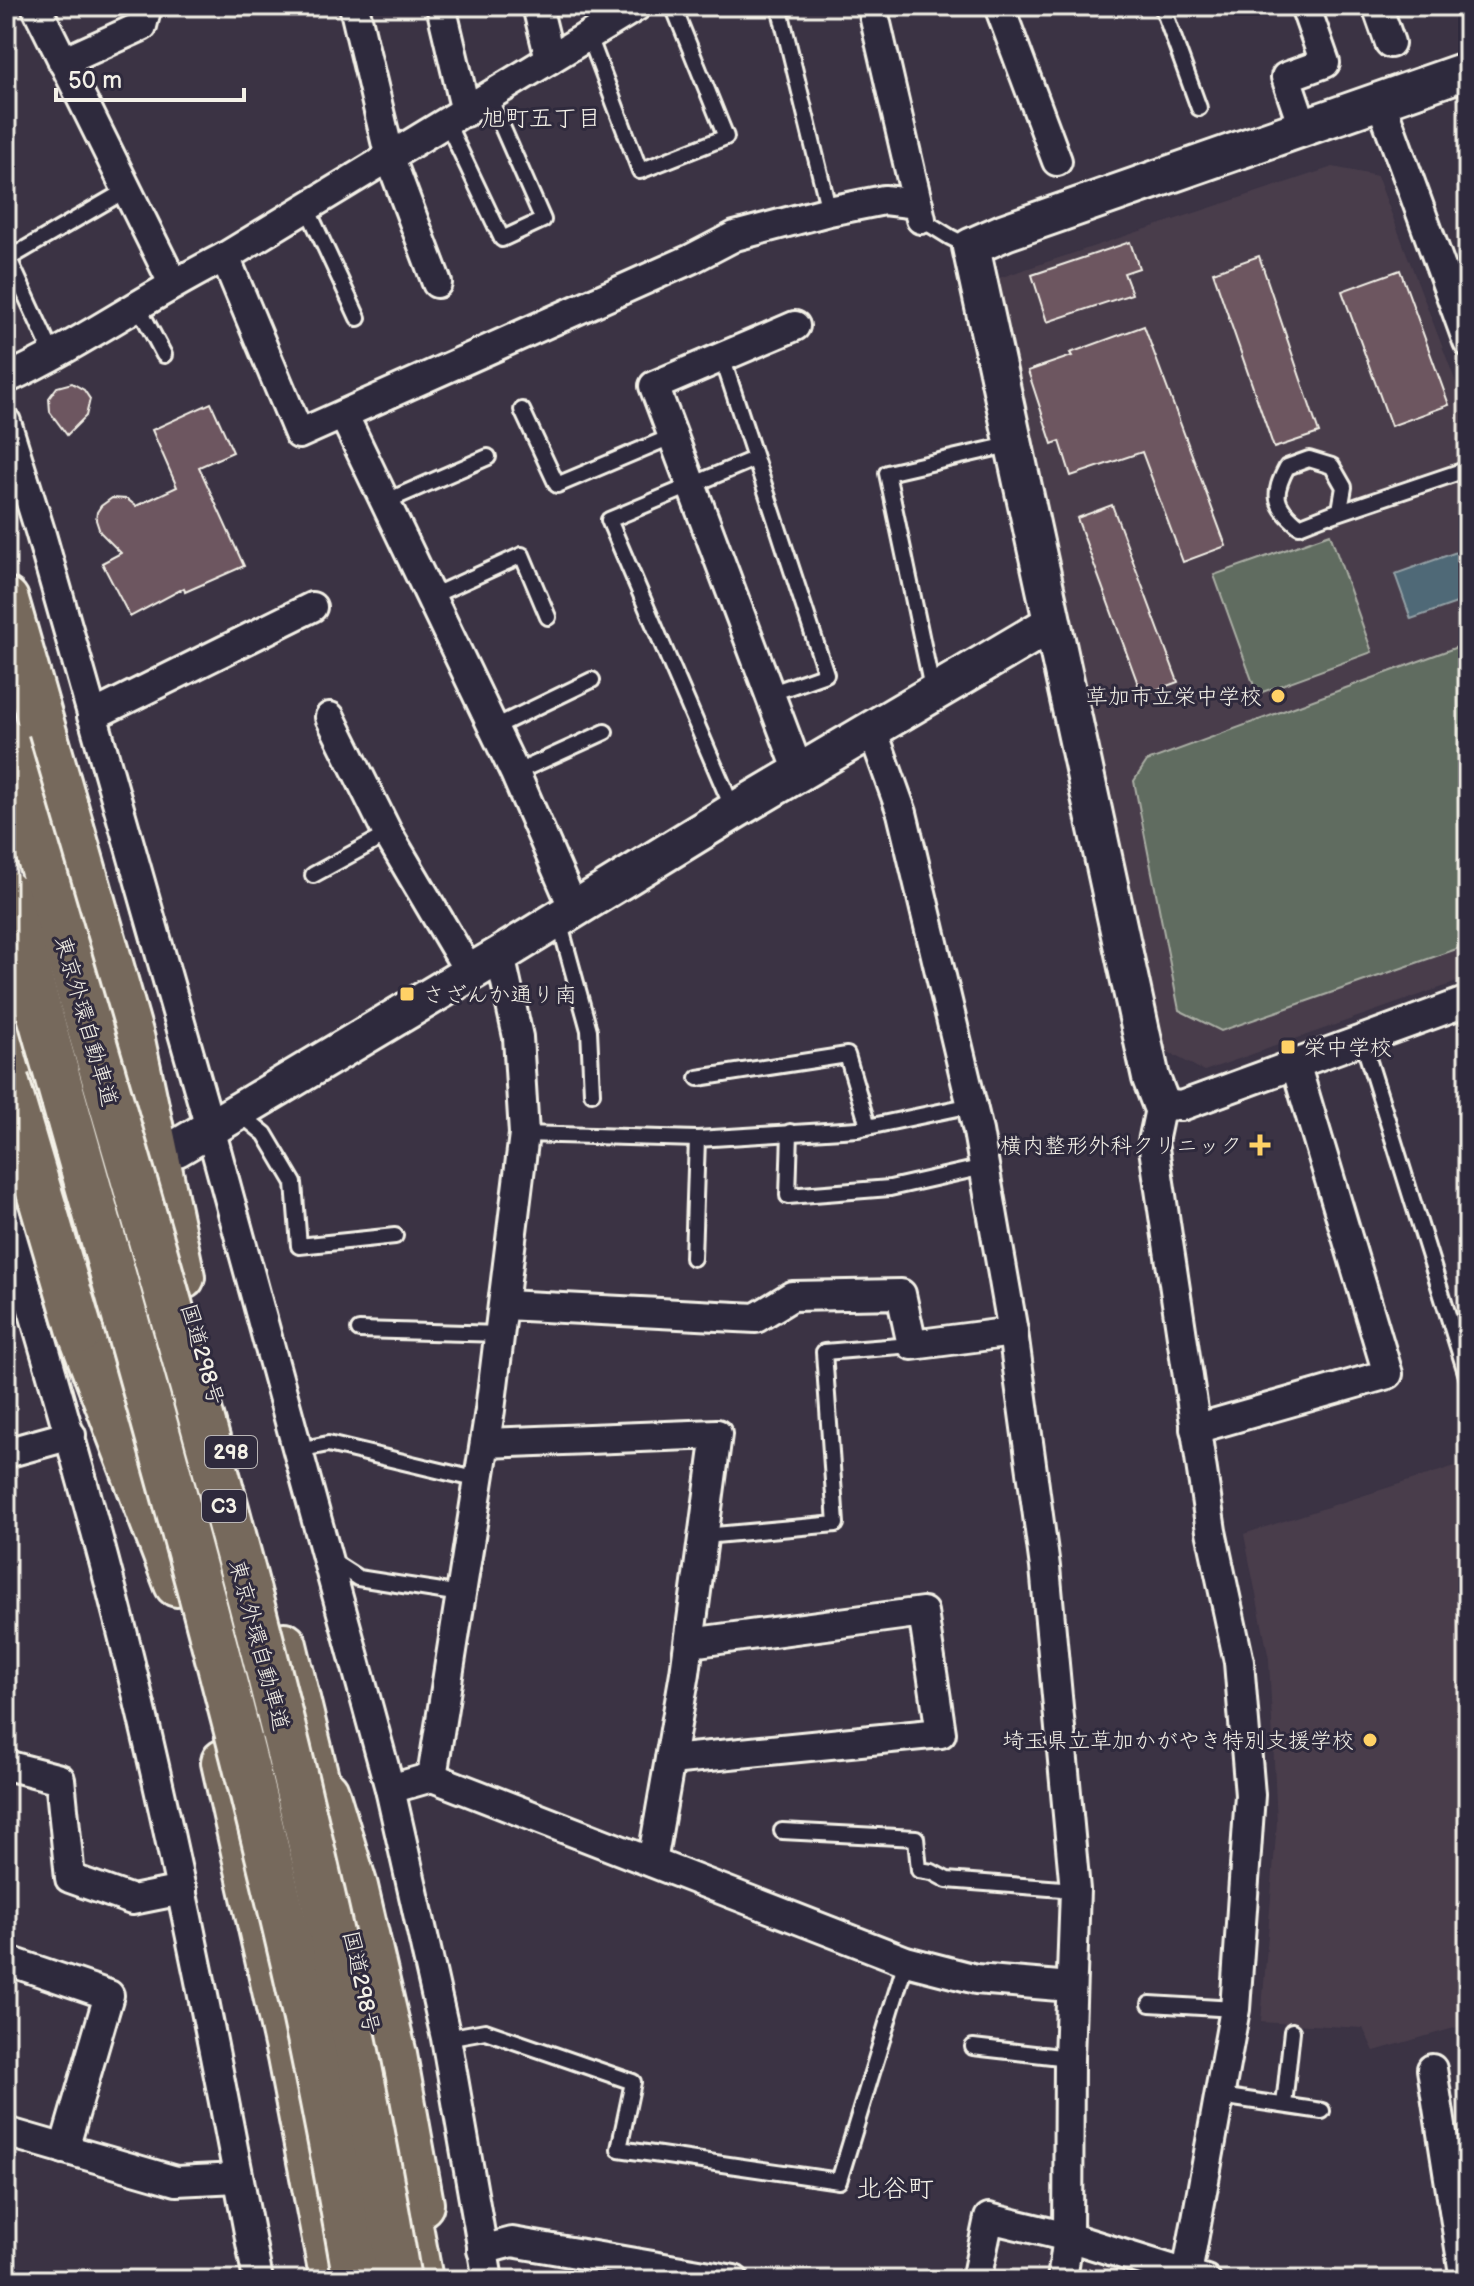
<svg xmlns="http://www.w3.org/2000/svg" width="1474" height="2286" viewBox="0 0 1474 2286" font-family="'Balsamiq Sans','Klee One',sans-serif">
<rect width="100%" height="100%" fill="#3b3344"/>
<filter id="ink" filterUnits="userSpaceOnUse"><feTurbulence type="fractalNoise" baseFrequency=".0125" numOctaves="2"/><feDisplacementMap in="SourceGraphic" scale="16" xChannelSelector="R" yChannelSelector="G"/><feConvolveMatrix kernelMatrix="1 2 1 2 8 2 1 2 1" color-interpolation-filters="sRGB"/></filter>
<g filter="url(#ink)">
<!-- built -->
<g fill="#4a3e4c">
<path d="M1333 167 1377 176 1468 414V978L1204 1071 1166 1051 996 279Z"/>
<path d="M1468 1462V2024L1374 2051 1363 2028 1261 2022 1277 1822 1269 1659 1244 1534Z"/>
</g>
<!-- green -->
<g fill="#606c61" stroke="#aaaea4" stroke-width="2">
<path d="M1330 534 1372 652 1257 694 1214 575Z"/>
<path d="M1468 643V945L1221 1031 1179 1010 1134 781 1147 761Z"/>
</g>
<!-- water -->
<path fill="#506977" stroke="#929fa4" stroke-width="2" d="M1468 548V599L1411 619 1395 574Z"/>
<!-- building -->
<g fill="#6d5660" stroke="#f4f1e8" stroke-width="2">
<path d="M1130 242 1139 268 1124 273 1132 294 1047 322 1032 275Z"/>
<path d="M1259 256 1319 433 1274 448 1213 272Z"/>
<path d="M1400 270 1449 405 1391 426 1342 291Z"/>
<path d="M1144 326 1226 546 1183 562 1142 452 1071 476 1060 441 1052 444 1028 371 1072 356 1070 353Z"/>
<path d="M72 383 84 390 90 399 86 416 67 435 50 412 49 398 57 387Z"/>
<path d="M211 403 233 452 199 467 244 566 185 592 184 588 130 617 102 563 121 553 100 532 96 520 97 512 101 506 112 498 127 499 136 506 177 487 152 430Z"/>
<path d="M1112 505 1178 682 1142 695 1077 518Z"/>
</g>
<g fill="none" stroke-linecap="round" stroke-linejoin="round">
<!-- service casing -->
<g stroke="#f4f1e8" stroke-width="20">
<g id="service">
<path d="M779 6 829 211"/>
<path d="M1162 6 1199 108"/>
<path d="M589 36 640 171 726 137 673 6"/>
<path d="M447 123 502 239 543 220 489 97"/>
<path d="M307 208 358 318"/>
<path d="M921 219 950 237 970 247"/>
<path d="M9 259 53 355"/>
<path d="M6 260 128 189"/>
<path d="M138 306 164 355"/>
<path d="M722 357 826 674 769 694"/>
<path d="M522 410 557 485 673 436"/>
<path d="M1309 459 1332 466 1344 487 1340 510 1299 526C1274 505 1272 495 1287 467Z"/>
<path d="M387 501 488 457"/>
<path d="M1332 515 1468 469"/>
<path d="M432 596 522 555 548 617"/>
<path d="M933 693 887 473 1013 444"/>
<path d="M493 728 592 680"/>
<path d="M515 773 605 732"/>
<path d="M733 809 609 520 754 459"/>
<path d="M313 875 388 834"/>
<path d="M559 921 589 1030 592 1093"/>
<path d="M1362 1039 1468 1379"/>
<path d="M698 1078 847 1055 868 1126"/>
<path d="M238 1112 265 1134 294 1183 299 1246 395 1236"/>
<path d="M790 1132 788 1196 890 1188 984 1167"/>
<path d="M524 1134 697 1139 858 1129 972 1105"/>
<path d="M693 1258 697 1139"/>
<path d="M359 1330 501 1334"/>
<path d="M298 1450 328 1444 479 1480"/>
<path d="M704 1536 836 1524 824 1352 912 1345"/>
<path d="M330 1560 358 1578 461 1594"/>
<path d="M782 1831 916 1838 919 1870 932 1872 947 1880 1075 1890"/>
<path d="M1150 2004 1235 2009"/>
<path d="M446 2038 485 2031 633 2082 619 2149 839 2181 906 1961"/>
<path d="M973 2047 1069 2058"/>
<path d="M1220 2096 1322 2111"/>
<path d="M1284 2105 1292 2031"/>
</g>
</g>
<!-- minor casing -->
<g stroke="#f4f1e8" stroke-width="34">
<g id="minor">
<path d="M36 6 173 283"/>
<path d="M354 6 390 158 437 283"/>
<path d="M441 6 466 112"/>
<path d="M537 6 550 59"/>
<path d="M872 6 921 219"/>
<path d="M999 6 1057 161"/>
<path d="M1377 6 1390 43"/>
<path d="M63 62 142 26 147 6"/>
<path d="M1380 100 1468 342"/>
<path d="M1303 127 1286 77 1325 63 1305 6"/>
<path d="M225 257 299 434 691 259 735 236 829 211 884 200 918 204"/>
<path d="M795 326 654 386 799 772"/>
<path d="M6 379C82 344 150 294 225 257L637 6"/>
<path d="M344 416 515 773 574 909"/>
<path d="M6 422 40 531 210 1128 390 1789 446 2038 488 2280"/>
<path d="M92 716 312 607"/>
<path d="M330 717 388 834 470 973"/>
<path d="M872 729 902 813 978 1131 1013 1332 1045 1567 1075 1890 1069 2058 1068 2237 1062 2280"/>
<path d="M6 1216C50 1369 96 1521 133 1676 181 1876 220 2078 258 2280"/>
<path d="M505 1305 756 1318 792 1296 901 1294 912 1345 1013 1332"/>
<path d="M1195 1429 1388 1374 1295 1063"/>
<path d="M485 1443 717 1434 685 1673 652 1862"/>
<path d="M6 1453 71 1435"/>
<path d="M670 1760 941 1733 923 1612 690 1643"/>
<path d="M6 1765 60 1779 70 1878 132 1900 182 1890"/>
<path d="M432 1777 906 1961 976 1979 1071 1987"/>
<path d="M390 1789 432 1777 490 1410 524 1134 518 1037 500 955"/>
<path d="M6 1960 109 1995 64 2149"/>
<path d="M1432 2069 1465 2280"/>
<path d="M6 2132 176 2181 238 2178"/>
<path d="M482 2250 512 2242 734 2280"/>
<path d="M976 2280 989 2218 1068 2237 1187 2274"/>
<path d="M1206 2280 1187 2274 1235 2009 1250 1795 1239 1662 1211 1531 1153 1142 1161 1104 1181 1106 1468 1001"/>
</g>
</g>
<!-- tertiary casing -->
<g stroke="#f4f1e8" stroke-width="42">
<g id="tertiary">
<path d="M1161 1104 1151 1078 971 247 1005 232 1468 70"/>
<path d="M177 1148 500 955 734 811 1052 623"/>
<path d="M6 1253 36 1235"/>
</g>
</g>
<!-- trunk casing -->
<g stroke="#f4f1e8" stroke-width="50">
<g id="trunk">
<path d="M6 977 128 1410"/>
<path d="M284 1645 327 1823"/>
<path d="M224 1762 290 2057 333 2280"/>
<path d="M326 1792 355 1887 394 2055 421 2204"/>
<path d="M400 2172 420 2280"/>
</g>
</g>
<!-- motorway casing -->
<g stroke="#f4f1e8" stroke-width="50">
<g id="motorway">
<path d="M6 600 132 1040 182 1277"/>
<path d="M80 1331 177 1584"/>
</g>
</g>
<!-- service -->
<use href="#service" stroke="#2f2a3d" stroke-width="14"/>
<!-- minor -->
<use href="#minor" stroke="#2f2a3d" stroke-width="28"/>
<!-- tertiary -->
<use href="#tertiary" stroke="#2f2a3d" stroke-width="36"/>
<!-- trunk -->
<use href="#trunk" stroke="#76695c" stroke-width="44"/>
<!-- motorway -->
<use href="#motorway" stroke="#76695c" stroke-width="44"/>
<!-- motorway-bridge casing -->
<g stroke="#f4f1e8" stroke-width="50" stroke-linecap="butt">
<g id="motorway-bridge">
<path d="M6 742C153 1250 313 1758 398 2280"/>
<path d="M6 893C104 1247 209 1598 292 1956 317 2063 337 2171 356 2280"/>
<path d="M6 1080 80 1331"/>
</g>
</g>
<!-- motorway-bridge -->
<use href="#motorway-bridge" stroke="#76695c" stroke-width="44"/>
</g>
</g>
<!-- markers -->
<g fill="#ffd166" stroke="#2f2a3d" stroke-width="3">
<circle cx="1278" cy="696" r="8"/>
<rect x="399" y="986" width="16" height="16" rx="4"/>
<rect x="1280" y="1039" width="16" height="16" rx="4"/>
<path d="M1256 1133h8v8h8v8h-8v8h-8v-8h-8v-8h8z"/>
<circle cx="1370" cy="1740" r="8"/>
</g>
<g text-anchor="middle" stroke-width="6" stroke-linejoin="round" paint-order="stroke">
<!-- shield labels -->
<g fill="#2f2a3d" stroke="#b9b5b5" stroke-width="2">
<rect x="205" y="1436" width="52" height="32" rx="6"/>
<rect x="202" y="1490" width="44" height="32" rx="6"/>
</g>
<g font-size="20" font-weight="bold" fill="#f4f1e8">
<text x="231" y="1459">298</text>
<text x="224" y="1513">C3</text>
</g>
<!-- poi labels -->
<g font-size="22" fill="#f4f1e8" stroke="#2f2a3d" text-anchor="end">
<text x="1262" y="704">草加市立栄中学校</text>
<text x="423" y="1002" text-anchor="start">さざんか通り南</text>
<text x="1304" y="1055" text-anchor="start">栄中学校</text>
<text x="1242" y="1153">横内整形外科クリニック</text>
<text x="1354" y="1748">埼玉県立草加かがやき特別支援学校</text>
</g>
<!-- street labels -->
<g font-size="22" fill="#f4f1e8" stroke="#2f2a3d">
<text transform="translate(87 1021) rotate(74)" y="8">東京外環自動車道</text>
<text transform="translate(203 1354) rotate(74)" y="8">国道298号</text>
<text transform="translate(260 1645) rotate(75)" y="8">東京外環自動車道</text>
<text transform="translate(362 1982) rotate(78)" y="8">国道298号</text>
</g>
<!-- neighbourhood labels -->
<g font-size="24" fill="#f4f1e8" stroke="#2f2a3d">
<text x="541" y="126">旭町五丁目</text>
</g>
<!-- quarter labels -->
<g font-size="26" fill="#f4f1e8" stroke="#2f2a3d">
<text x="895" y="2197">北谷町</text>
</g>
</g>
<!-- margin -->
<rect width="1474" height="2286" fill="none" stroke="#2f2a3d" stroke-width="32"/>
<rect x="16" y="16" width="1442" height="2254" fill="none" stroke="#f4f1e8" stroke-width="3" filter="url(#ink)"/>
<!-- scale -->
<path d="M56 88v12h188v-12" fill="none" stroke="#f4f1e8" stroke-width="4"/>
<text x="68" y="88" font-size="24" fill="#f4f1e8" stroke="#2f2a3d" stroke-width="6" paint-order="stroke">50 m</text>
</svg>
